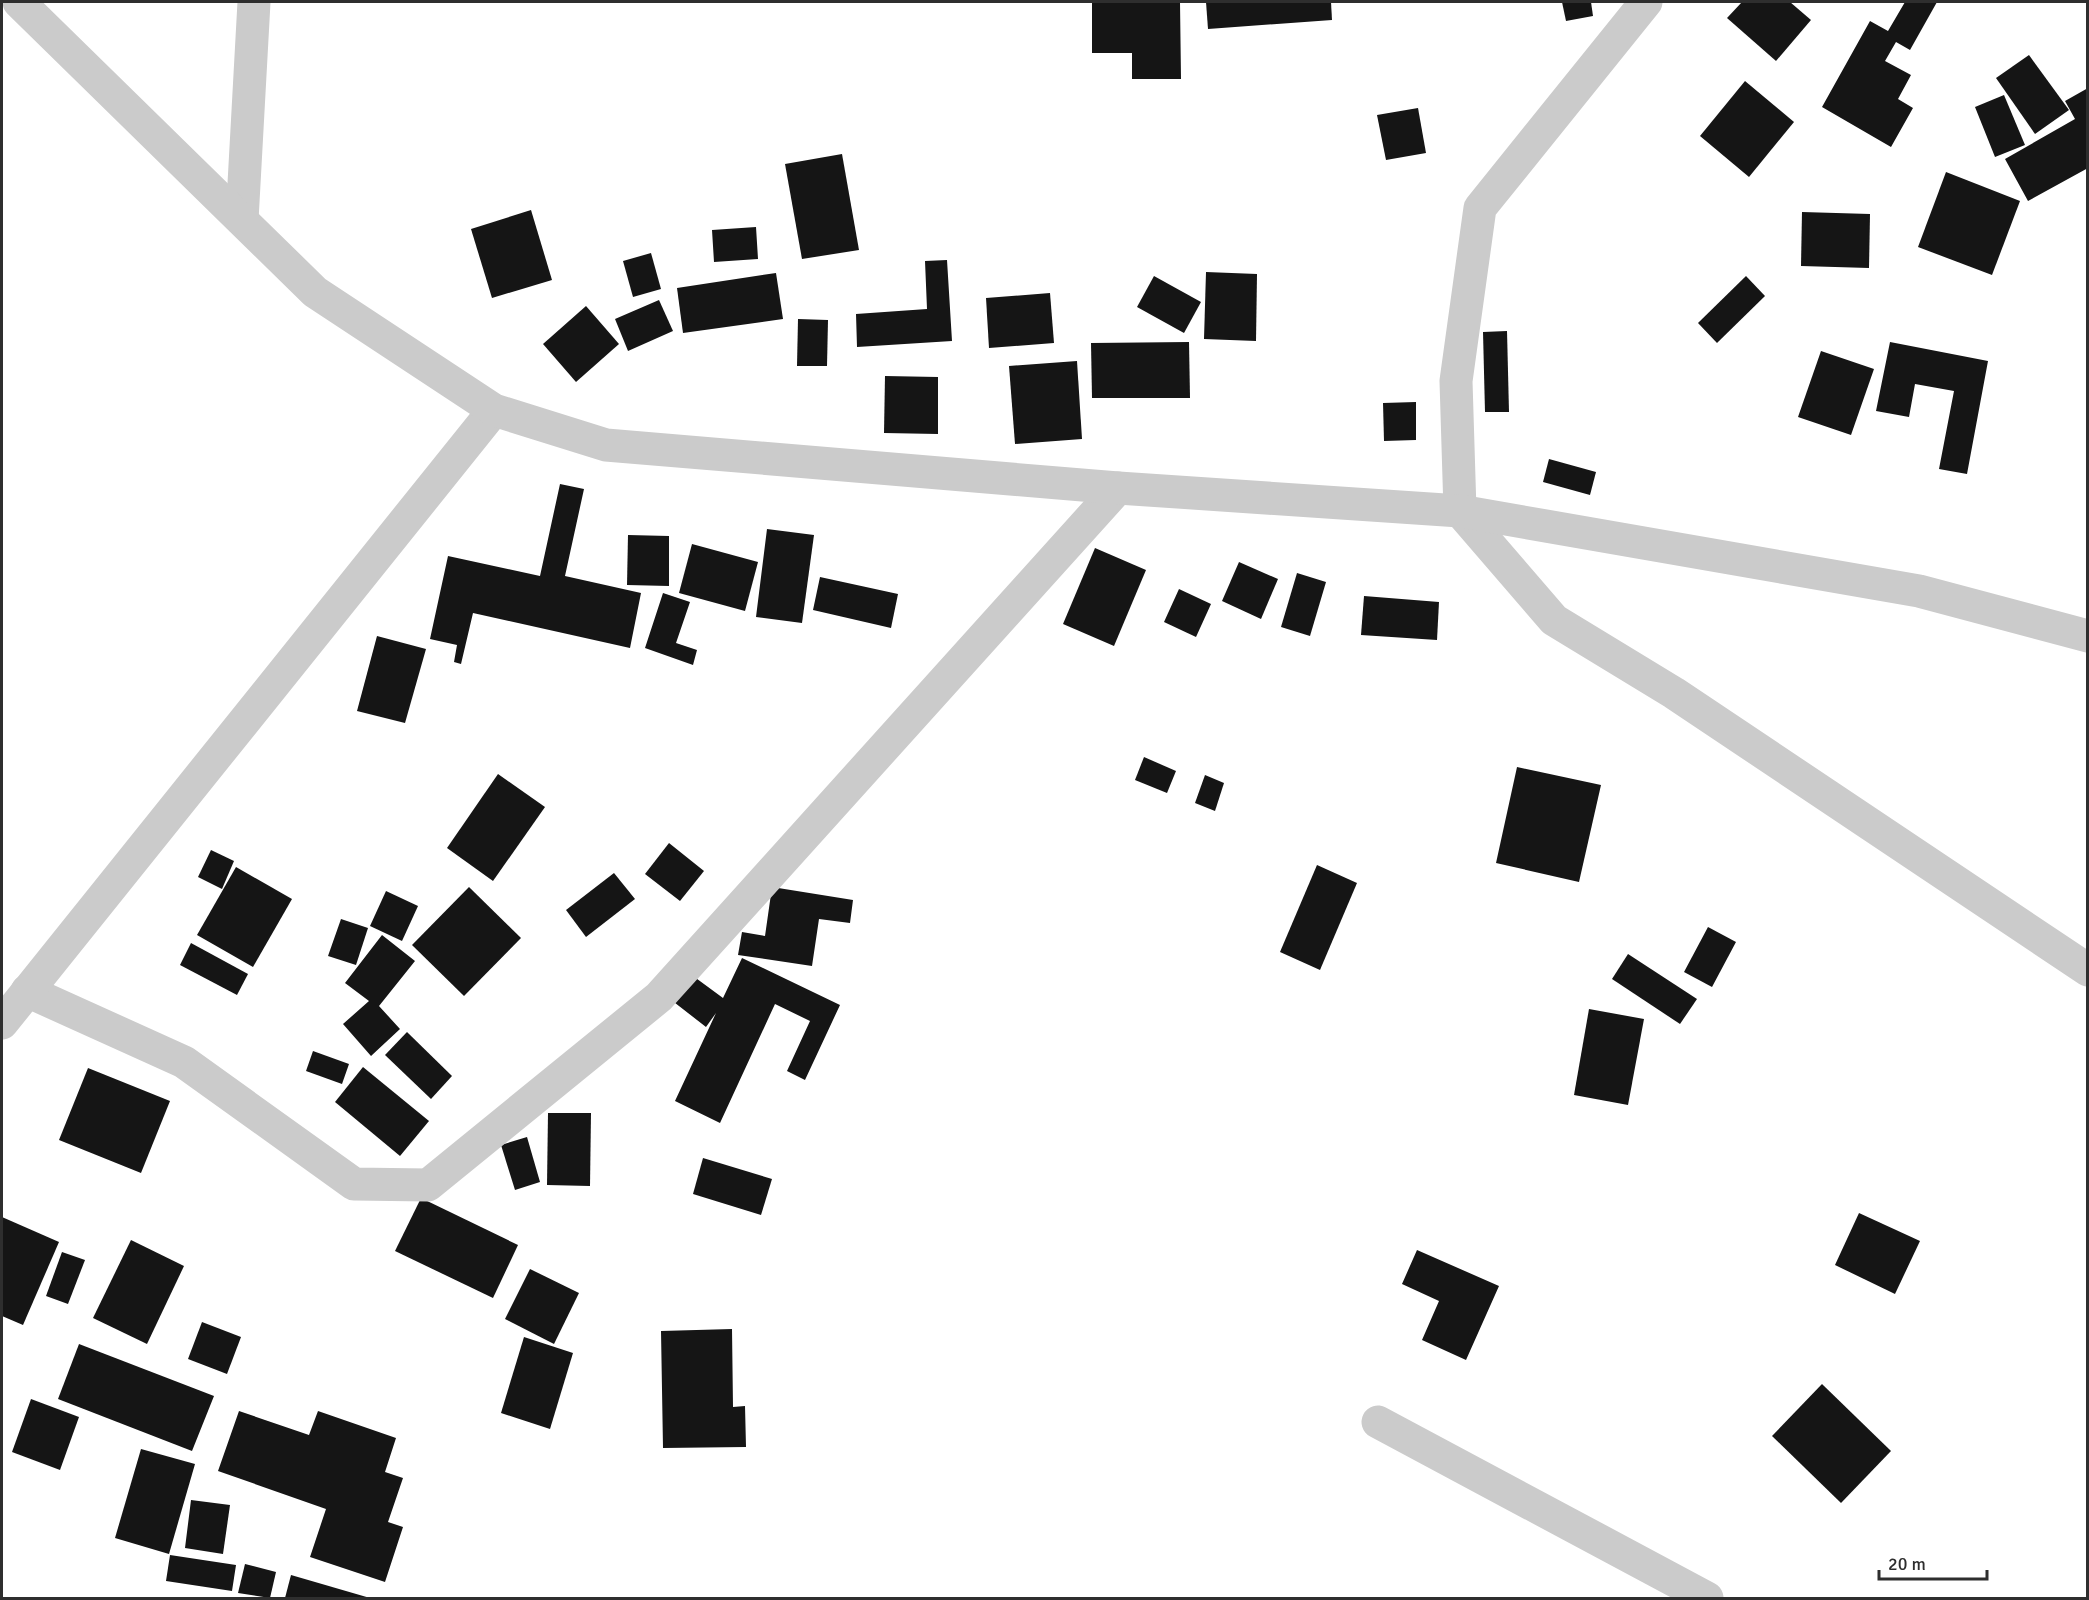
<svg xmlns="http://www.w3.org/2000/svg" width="2089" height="1600" viewBox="0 0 2089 1600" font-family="Signika,sans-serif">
<rect width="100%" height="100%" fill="#fff"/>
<!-- building -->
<g fill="#151515">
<path d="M1092 2H1180L1181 79H1132V53H1092Z"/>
<path d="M1206 2H1331L1332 20 1208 29Z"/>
<path d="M1562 2H1591L1593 16 1566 21Z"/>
<path d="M1742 2H1790L1811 20 1776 61 1727 18Z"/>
<path d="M1905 2H1937L1910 50 1896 42 1885 61 1911 75 1898 99 1913 108 1891 147 1822 107 1870 21 1888 31Z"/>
<path d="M2029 55 2069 110 2035 134 1996 78Z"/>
<path d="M1745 81 1794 122 1749 177 1700 136Z"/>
<path d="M2088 88V168L2028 201 2005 159 2075 119 2065 101Z"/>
<path d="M2004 95 2025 145 1995 157 1975 107Z"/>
<path d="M1418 108 1426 153 1386 160 1377 115Z"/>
<path d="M842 154 859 250 802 259 785 164Z"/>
<path d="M1946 172 2020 201 1992 275 1918 247Z"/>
<path d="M531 210 552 280 492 298 471 229Z"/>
<path d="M1802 212 1870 214 1869 268 1801 266Z"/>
<path d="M756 227 758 259 714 262 712 230Z"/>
<path d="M651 253 661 289 633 297 623 261Z"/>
<path d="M947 260 952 341 857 347 856 314 927 309 925 261Z"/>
<path d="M1206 272 1257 274 1256 341 1204 339Z"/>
<path d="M776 273 783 319 683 333 677 288Z"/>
<path d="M1154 276 1201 302 1184 333 1137 307Z"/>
<path d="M1746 276 1765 296 1717 343 1698 323Z"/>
<path d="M1050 293 1054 343 989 348 986 298Z"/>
<path d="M659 300 673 331 628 351 615 319Z"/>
<path d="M586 306 619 344 576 382 543 344Z"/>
<path d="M798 319 828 320 827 366H797Z"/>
<path d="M1507 331 1509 412H1485L1483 332Z"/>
<path d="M1189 342 1190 398H1092L1091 343Z"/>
<path d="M1890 342 1988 361 1967 474 1939 469 1954 391 1915 384 1909 417 1876 411Z"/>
<path d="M1821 351 1874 369 1851 435 1798 417Z"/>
<path d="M1077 361 1082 439 1015 444 1009 366Z"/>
<path d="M885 376 938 377V434L884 433Z"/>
<path d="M1416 402V440L1384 441 1383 403Z"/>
<path d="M1549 459 1596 472 1590 495 1543 482Z"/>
<path d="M560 484 584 489 565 576 641 593 630 648 473 613 461 664 454 662 457 645 430 639 448 556 540 576Z"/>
<path d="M767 529 814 535 802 623 756 617Z"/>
<path d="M628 535 669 536V586L627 585Z"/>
<path d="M692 544 758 562 745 611 679 593Z"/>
<path d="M1095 548 1146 570 1114 646 1063 624Z"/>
<path d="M1239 562 1278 579 1261 619 1222 601Z"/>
<path d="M1297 573 1326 582 1310 636 1281 627Z"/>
<path d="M820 577 898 594 891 628 813 610Z"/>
<path d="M1179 589 1211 604 1196 637 1164 622Z"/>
<path d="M663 593 690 602 676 643 697 650 693 665 645 648Z"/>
<path d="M1364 596 1439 602 1437 640 1361 635Z"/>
<path d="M377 636 426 649 405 723 357 711Z"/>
<path d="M1144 757 1176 771 1167 793 1135 780Z"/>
<path d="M1517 767 1601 785 1579 882 1496 863Z"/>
<path d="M498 774 545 807 493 881 447 848Z"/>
<path d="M1205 775 1224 783 1215 811 1195 803Z"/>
<path d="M669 843 704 871 680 901 645 874Z"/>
<path d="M211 850 234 861 222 889 198 877Z"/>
<path d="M1317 865 1357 883 1320 970 1280 952Z"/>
<path d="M236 867 292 899 253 967 197 935Z"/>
<path d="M614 873 635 899 586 937 566 910Z"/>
<path d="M469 887 521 938 464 996 412 945Z"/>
<path d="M772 887 853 900 850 923 819 919 812 966 738 955 742 932 765 936Z"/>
<path d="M386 891 418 906 402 941 370 926Z"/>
<path d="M341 919 368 928 356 965 328 956Z"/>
<path d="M1708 927 1736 942 1712 987 1684 972Z"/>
<path d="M382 935 415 961 379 1006 400 1029 371 1056 343 1024 369 1001 345 983Z"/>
<path d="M191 943 248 974 237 995 180 965Z"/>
<path d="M1628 954 1697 999 1680 1024 1612 979Z"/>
<path d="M742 958 840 1005 805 1080 787 1071 810 1021 775 1004 720 1123 675 1101 716 1013 706 1027 670 999 689 973 723 998Z"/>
<path d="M1589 1009 1644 1019 1628 1105 1574 1095Z"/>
<path d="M407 1032 452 1076 431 1099 385 1055Z"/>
<path d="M313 1051 349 1064 342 1084 306 1071Z"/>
<path d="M363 1067 429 1121 400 1156 335 1102Z"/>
<path d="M88 1068 170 1101 141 1173 59 1140Z"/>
<path d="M548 1113H591L590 1186 547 1185Z"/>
<path d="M527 1137 540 1182 515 1190 501 1145Z"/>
<path d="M703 1158 772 1179 761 1215 693 1194Z"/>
<path d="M421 1198 518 1245 493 1298 395 1251Z"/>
<path d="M1859 1213 1920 1241 1895 1294 1835 1265Z"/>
<path d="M2 1217 59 1242 23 1325 2 1316Z"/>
<path d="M131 1240 184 1266 147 1344 93 1318Z"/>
<path d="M1417 1250 1499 1286 1466 1360 1422 1340 1439 1301 1402 1284Z"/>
<path d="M62 1252 85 1260 68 1304 46 1296Z"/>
<path d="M530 1269 579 1293 554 1344 505 1319Z"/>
<path d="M202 1322 241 1337 227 1374 188 1359Z"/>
<path d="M732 1329 733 1407 745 1406 746 1447 663 1448 661 1331Z"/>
<path d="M524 1337 573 1353 550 1429 501 1413Z"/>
<path d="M79 1344 214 1396 192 1451 58 1399Z"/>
<path d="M1822 1384 1891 1451 1841 1503 1772 1436Z"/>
<path d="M31 1399 79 1417 60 1470 12 1452Z"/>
<path d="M239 1411 309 1435 318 1411 396 1438 385 1472 403 1478 388 1522 403 1527 385 1582 310 1557 326 1509 218 1471Z"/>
<path d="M141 1449 195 1464 169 1554 115 1538Z"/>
<path d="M191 1500 230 1505 223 1554 185 1548Z"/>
<path d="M170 1555 236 1565 232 1591 166 1581Z"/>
<path d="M245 1564 276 1572 270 1598 238 1593Z"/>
<path d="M291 1575 370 1598H285Z"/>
</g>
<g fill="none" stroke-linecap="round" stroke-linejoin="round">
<!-- minor -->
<g stroke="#cbcbcb" stroke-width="33">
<path d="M1646 2 1480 208 1456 381 1460 511 1554 620 1674 693 2088 970"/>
<path d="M242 220 254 2"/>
<path d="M27 991 184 1062 354 1184 428 1185 659 997 1118 488"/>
<path d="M2 1023 494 410"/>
<path d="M1378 1422 1707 1598"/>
</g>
<!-- tertiary -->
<path stroke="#cbcbcb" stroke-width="33" d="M19 2 315 292 494 410 606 445 1118 488 1460 511 1919 591 2088 636"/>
</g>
<!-- border -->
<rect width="2089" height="1600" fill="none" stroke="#2e2e2e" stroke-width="6"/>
<!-- scale -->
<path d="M1879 1570v9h108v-9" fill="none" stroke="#2e2e2e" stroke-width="3"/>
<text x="1888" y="1570" font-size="18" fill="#2e2e2e" stroke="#ffffff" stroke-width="4.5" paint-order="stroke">20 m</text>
</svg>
